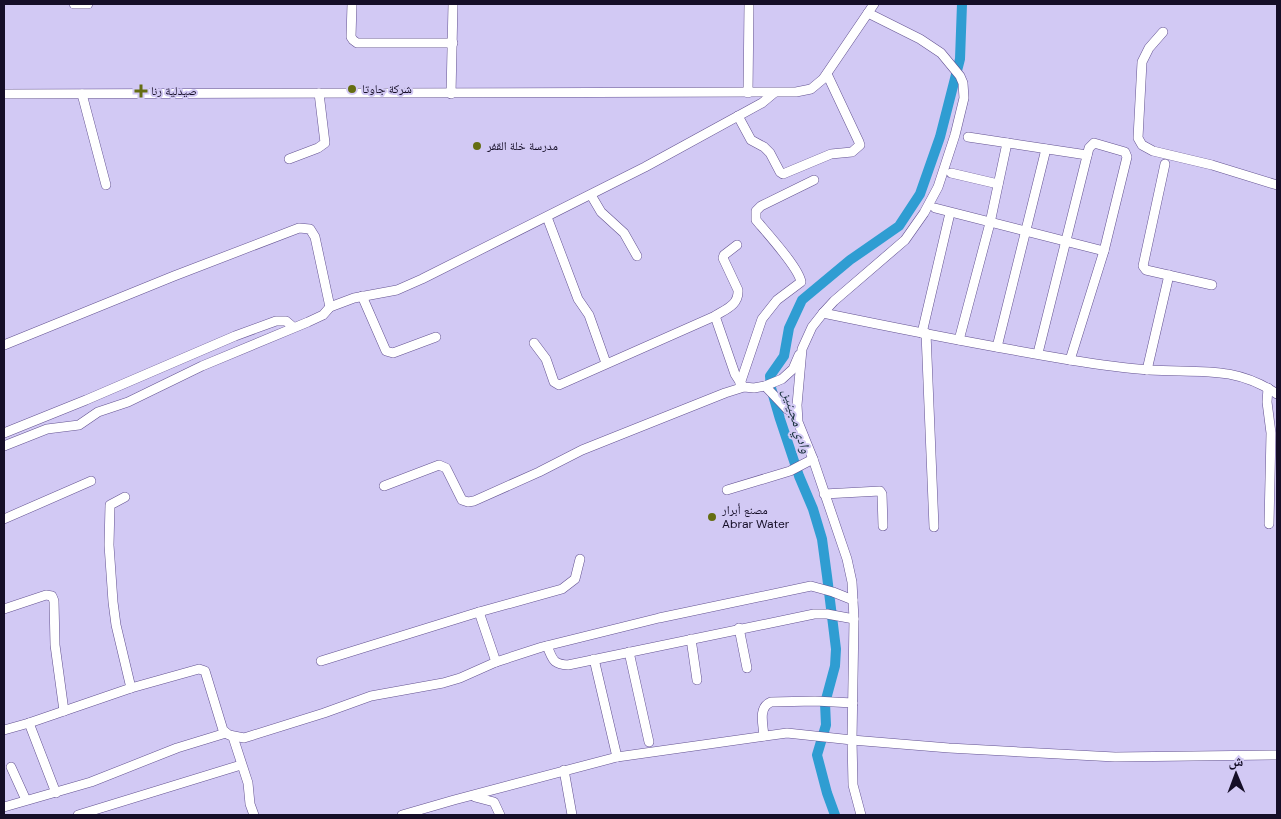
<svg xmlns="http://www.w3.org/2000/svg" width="1281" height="819" viewBox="0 0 1281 819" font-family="'DM Sans','Noto Naskh Arabic',sans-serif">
<rect width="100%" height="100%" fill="#d2c9f4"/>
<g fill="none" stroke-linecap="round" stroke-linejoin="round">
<!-- river -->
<path stroke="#2f9dd2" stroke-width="10" d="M835 815 827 793 817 755 826 725 825 703 835 666 836 649 827 576 822 539 813 509 799 476 780 419 771 388 770 376 784 356 789 328 802 300 850 260 899 226 920 194 940 137 960 59 962 4"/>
<!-- minor casing -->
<g stroke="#635291" stroke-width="10">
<g id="minor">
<path d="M74 4H88"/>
<path d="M352 4 351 37 353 40 357 43H453"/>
<path d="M868 13 920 39 941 53 960 76 963 83 964 98 955 135 938 187 924 213 905 240 834 301 823 313 812 327 802 349 797 405 798 422 813 459 847 559 852 582 854 619 852 740 949 748 1115 757 1277 755"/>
<path d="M1163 32 1149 48 1142 62 1138 138 1142 145 1153 151 1212 165 1277 185"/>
<path d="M748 93 749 4"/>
<path d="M4 94 796 92 811 89 823 79 874 4"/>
<path d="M82 94 106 185"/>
<path d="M451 94 453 4"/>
<path d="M738 116 751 140 764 147 770 153 780 172 783 174 831 154 852 152 860 145 859 142 827 74"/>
<path d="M968 137 1087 155"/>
<path d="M289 159 318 148 325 143 319 93"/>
<path d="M1165 164 1143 266 1146 270 1212 285"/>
<path d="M951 173 998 184"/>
<path d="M591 195 601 212 624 233 637 256"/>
<path d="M935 208 1104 251"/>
<path d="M547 217 578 299 589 315 606 363"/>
<path d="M362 296 386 351 393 353 436 337"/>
<path d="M823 313C905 330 987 346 1070 360 1095 364 1123 368 1149 370 1198 373 1234 365 1277 394"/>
<path d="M715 316 735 374 742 385"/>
<path d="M922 333 950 213"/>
<path d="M926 333 934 527"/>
<path d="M959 340 990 223 1007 143"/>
<path d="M534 343 546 359 554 382 559 385 715 316C726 309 739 305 738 290L723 258 724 255 737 245"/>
<path d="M4 345 174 276 299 228 310 229 315 237 330 307"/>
<path d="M997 347 1046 149"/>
<path d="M1038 353 1089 148 1094 143 1125 152 1127 157 1104 251 1070 360"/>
<path d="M1147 370 1169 275"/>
<path d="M740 384 762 319 777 300 801 282C799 268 767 233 756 220V211L761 206 814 180"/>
<path d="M765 386 787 409 797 414"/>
<path d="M1268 388 1267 402 1271 433 1269 524"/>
<path d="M4 433 86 400 235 336 276 321H286L293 327"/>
<path d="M4 446 47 429 79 425 98 412 128 402 202 366 308 322 323 315 330 307 354 298 397 290 422 279 645 167 762 103 774 93"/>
<path d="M384 486 439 465 446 468 462 500 468 502 474 501 539 472 582 450 725 393 744 387 754 388 765 386 782 379 793 369 799 355"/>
<path d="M727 490 790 471 813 459"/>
<path d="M824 494 880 491 882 494 883 526"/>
<path d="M125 497 110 505 109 545 113 602 116 625 131 688"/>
<path d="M4 519 91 481"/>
<path d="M4 609 46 595 52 596 54 601 55 645 64 711"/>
<path d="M739 628 747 668"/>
<path d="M691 639 697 680"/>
<path d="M547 646C553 659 552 664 568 665L814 614H827L854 619"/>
<path d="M629 652 649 742"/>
<path d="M594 659 617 757"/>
<path d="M321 661 479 612"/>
<path d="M496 662 479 612 562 589 575 579 580 559"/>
<path d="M29 723 56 793"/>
<path d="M4 730 29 723 131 688 199 669 205 671 223 730 229 735 244 738 324 713 371 696 443 683 460 678 496 662 542 647 659 618 811 586 833 592 853 600"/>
<path d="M764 736C763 724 758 707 771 702L815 701 853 703"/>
<path d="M233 737 248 783 250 804 254 815"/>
<path d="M11 767 26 800"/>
<path d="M564 770 572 815"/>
<path d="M475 797 494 802 500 815"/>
<path d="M4 807 91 782 177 748 226 733"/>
<path d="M78 815 241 765"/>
<path d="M402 815 454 800 617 757 787 733 852 740 853 785 861 815"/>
</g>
</g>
<!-- minor -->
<use href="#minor" stroke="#fff" stroke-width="9"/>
</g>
<!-- markers -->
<g fill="#656d12" stroke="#d2c9f4" stroke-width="2">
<circle cx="352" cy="89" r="5"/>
<path d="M138.5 83.5h5v5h5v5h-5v5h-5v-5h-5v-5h5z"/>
<circle cx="477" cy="146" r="5"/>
<circle cx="712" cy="517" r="5"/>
</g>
<g text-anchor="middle" stroke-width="4" stroke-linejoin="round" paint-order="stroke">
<!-- poi labels -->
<g font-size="12" fill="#150e27" stroke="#d2c9f4" text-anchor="start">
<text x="362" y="93">شركة جاوتا</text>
<text x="151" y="95">صيدلية رنا</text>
<text x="487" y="150">مدرسة خلة القفر</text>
<text x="722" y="514">مصنع أبرار<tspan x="722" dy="14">Abrar Water</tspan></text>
</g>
<!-- water labels -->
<g font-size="14" font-style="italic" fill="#1d3441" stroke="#d2c9f4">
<text transform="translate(797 421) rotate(73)" y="5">وادي مجينين</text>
</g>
</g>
<!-- border -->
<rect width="1281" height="819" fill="none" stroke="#150e27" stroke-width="10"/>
<!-- north arrow -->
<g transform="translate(1236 774) rotate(359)" stroke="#d2c9f4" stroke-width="4" paint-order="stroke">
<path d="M0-4L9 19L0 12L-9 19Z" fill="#150e27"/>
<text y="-8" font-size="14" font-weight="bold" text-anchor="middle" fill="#150e27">ش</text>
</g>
</svg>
